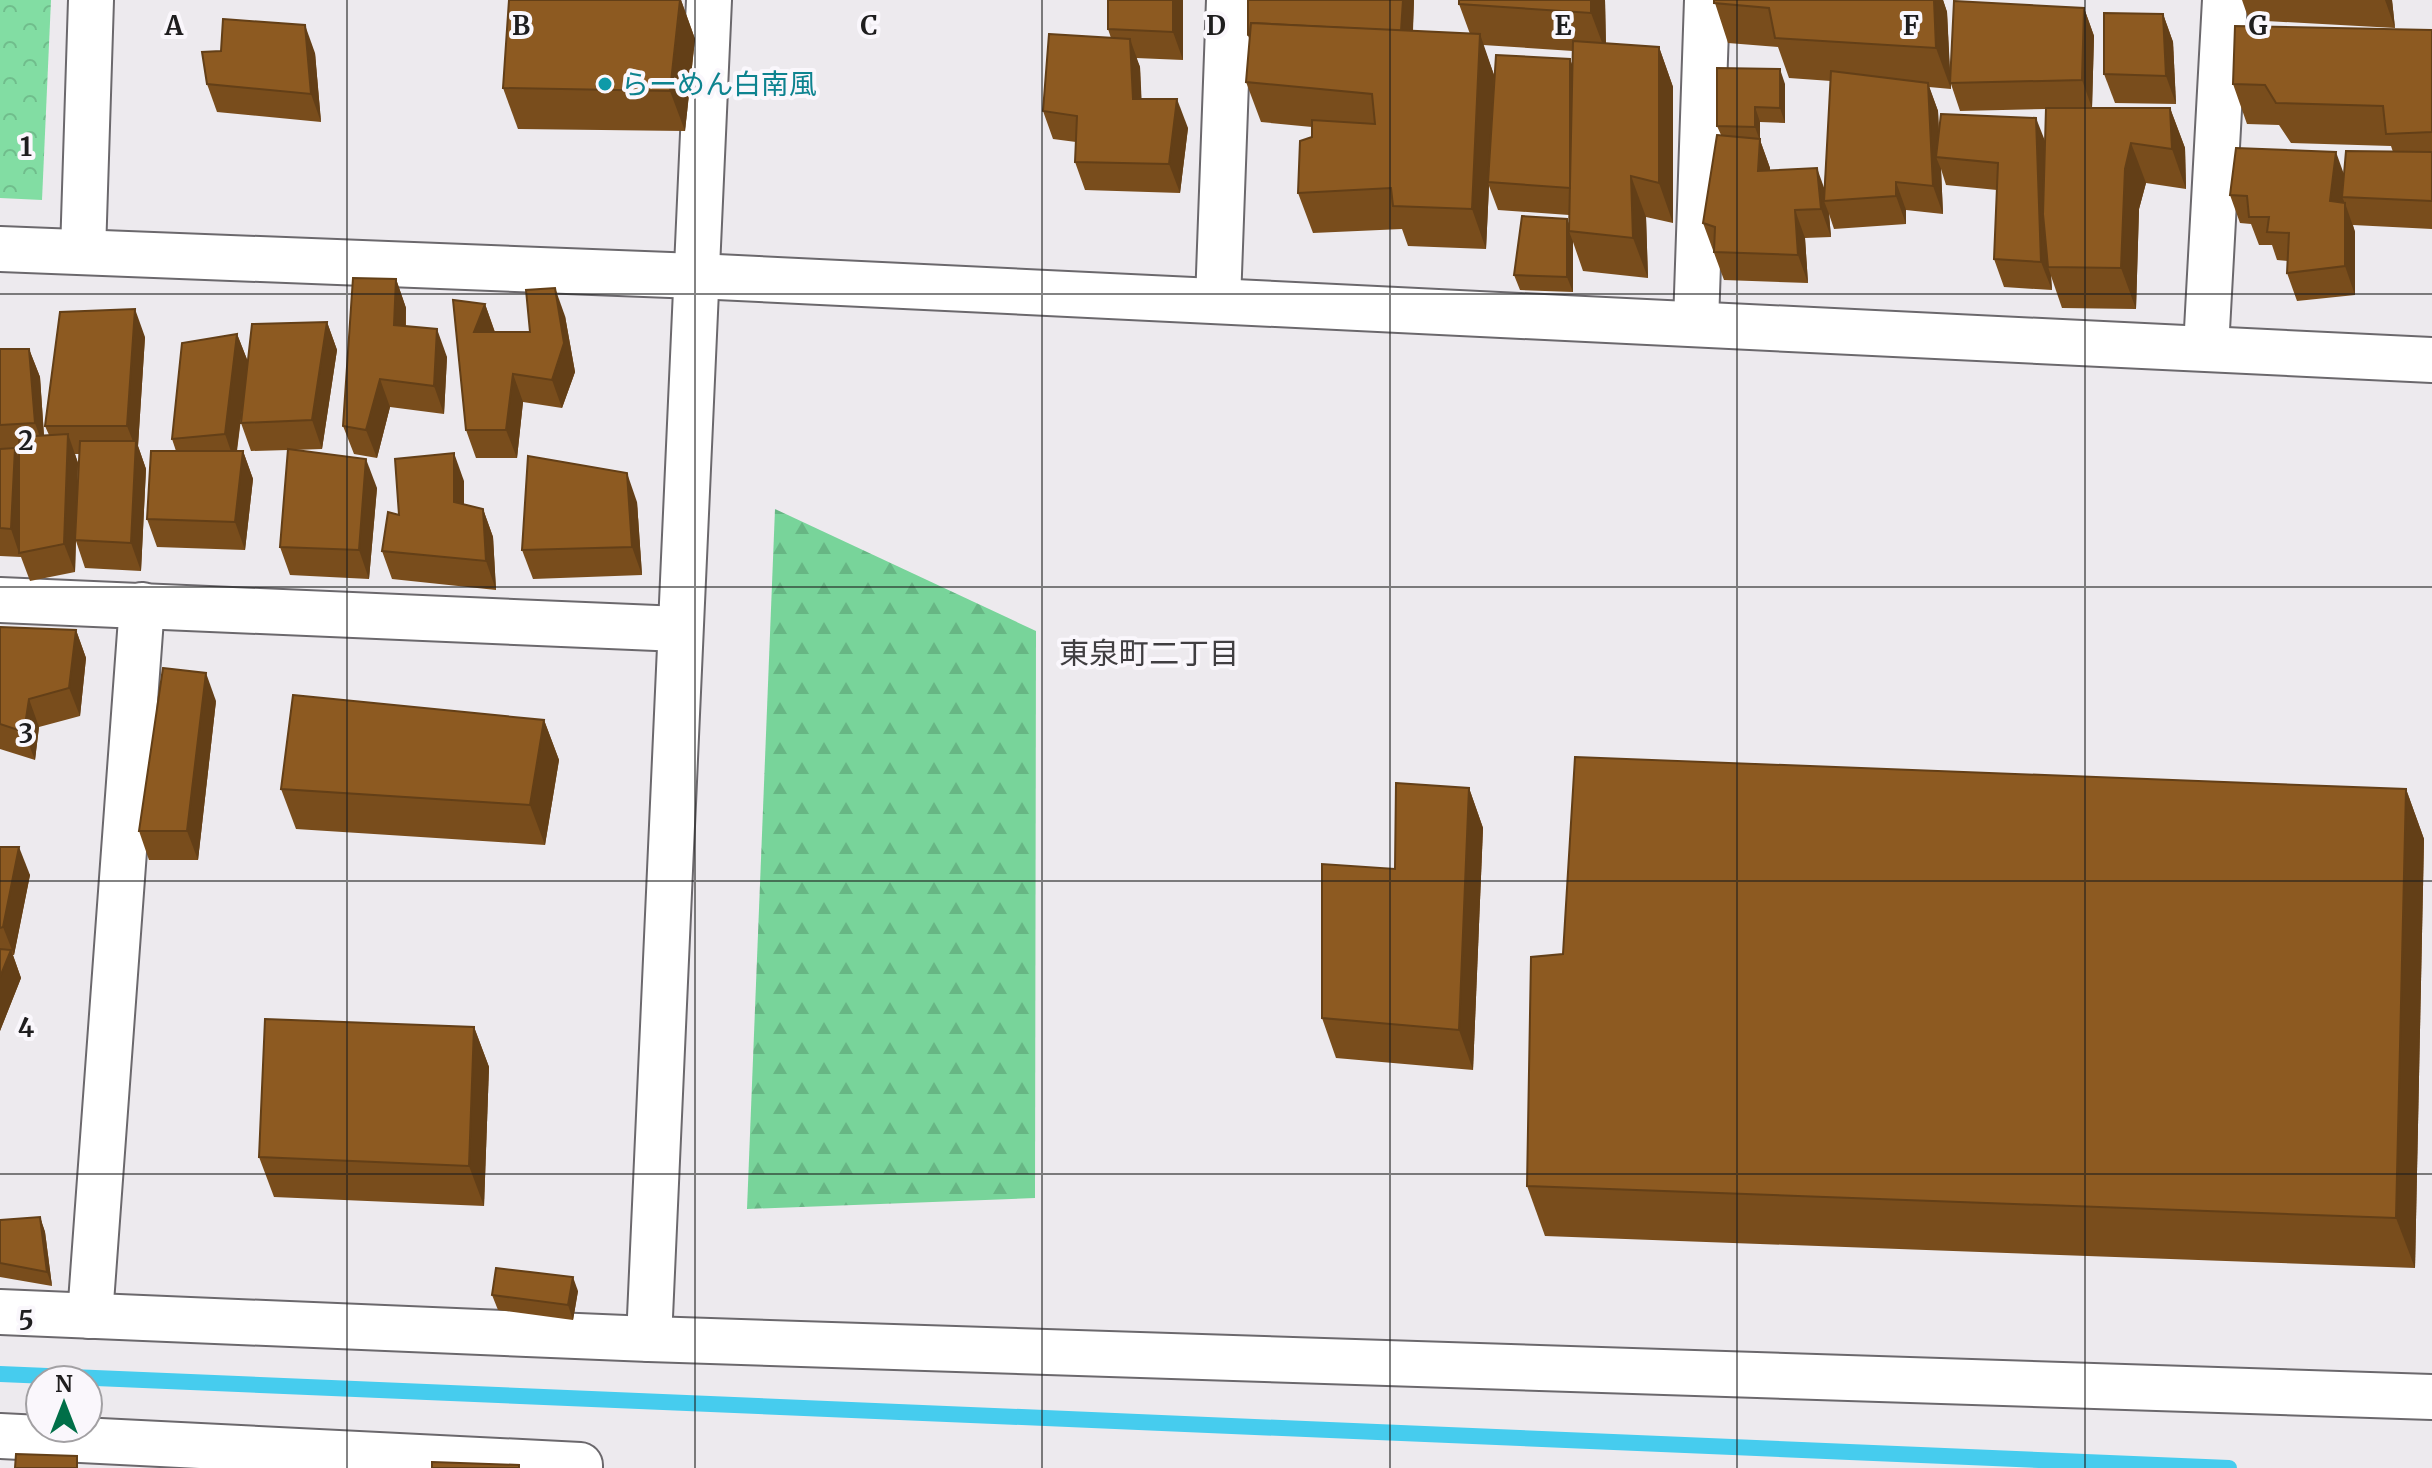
<svg xmlns="http://www.w3.org/2000/svg" width="2432" height="1468" viewBox="0 0 2432 1468" font-family="Merriweather,'Noto Sans JP',serif">
<defs>
<pattern id="forest-firs" width="22" height="20" patternUnits="userSpaceOnUse" patternTransform="scale(2)"><rect width="22" height="20" fill="#78d49a"/><path d="M5 1l3.5 6h-7zM16 11l3.5 6h-7z" fill="#67b684"/></pattern>
<pattern id="park-crowns" width="20" height="18" patternUnits="userSpaceOnUse" patternTransform="scale(2)"><rect width="20" height="18" fill="#82dda3"/><path d="M2 6a3 3 0 1 1 6 0M12 15a3 3 0 1 1 6 0" fill="none" stroke="#70bd8c"/></pattern>
</defs>
<rect width="100%" height="100%" fill="#edeaee"/>
<!-- forest -->
<path fill="url(#forest-firs)" d="M775 509 1036 631 1035 1198 747 1209Z"/>
<!-- park -->
<path fill="url(#park-crowns)" d="M0 0H51L42 200 0 198Z"/>
<g fill="none" stroke-linecap="round" stroke-linejoin="round">
<!-- stream -->
<path stroke="#46ccee" stroke-width="16" d="M0 1374 2229 1468"/>
<!-- minor casing -->
<g stroke="#6b686c" stroke-width="48">
<g id="minor">
<path d="M0 249 696 276 2432 360"/>
<path d="M83 252 91 0"/>
<path d="M1218 301 1229 0"/>
<path d="M1696 323 1707 0"/>
<path d="M2206 348 2225 0"/>
<path d="M0 600 680 629"/>
<path d="M0 1312 649 1339 2432 1397"/>
<path d="M90 1316 142 605"/>
<path d="M649 1339 709 0"/>
<path d="M0 1436 580 1465V1468"/>
</g>
</g>
<!-- minor -->
<use href="#minor" stroke="#fff" stroke-width="44"/>
</g>
<!-- wall -->
<g fill="#794d1c" fill-rule="evenodd">
<path d="M681 0 695 39 685 131 518 129 503 88Z"/>
<path d="M1183 0V60L1136 58 1140 67 1141 99 1188 128 1180 193 1085 190 1075 162 1076 142 1053 139 1043 111 1111 38 1108 29Z"/>
<path d="M1248 0H1414L1413 31 1470 34 1459 4 1605 0 1606 43 1659 47 1673 87V223L1646 217 1648 278 1583 271 1573 242V292L1520 290 1514 275 1567 219 1569 224V215L1498 210 1489 186 1486 249 1408 246 1402 229 1313 233 1298 193 1312 137V127L1261 122 1246 82 1250 41 1248 35ZM1483 45 1573 51V67L1570 59 1494 75Z"/>
<path d="M1714 0H1943L1947 12 1950 77 2084 8 2094 36 2092 108H2170L2185 148 2186 189 2146 183 2139 209 2136 309 2062 308 2051 276 2052 290 2004 287 1994 259 1997 190 1946 185 1941 169 1943 214 1906 210V224L1834 229 1829 214 1831 237 1805 238 1808 283 1724 280 1703 223 1721 135 1717 126 1785 84V123L1760 122V140L1770 168V170L1824 190 1831 81 1789 78 1778 47 1728 43ZM1951 84 1960 111 2046 109 2045 143 1939 132 1938 111 1929 87 1951 89Z"/>
<path d="M2242 0H2392L2395 28 2249 20Z"/>
<path d="M2163 14 2173 42 2176 104 2115 103 2104 74Z"/>
<path d="M2432 30V229L2353 225 2355 232V295L2297 301 2287 273 2288 261 2277 260 2272 245H2259L2251 224 2240 223 2230 195 2344 176 2393 152 2391 146 2291 143 2279 125 2247 124 2233 84Z"/>
<path d="M315 53 321 122 217 112 207 84Z"/>
<path d="M396 279 406 308V326L447 357 444 414 390 407 377 458 354 454 343 426Z"/>
<path d="M485 304 495 332H530L565 316 575 372 562 408 523 402 517 458H476L466 430Z"/>
<path d="M327 322 337 350 322 449 293 450 377 488 369 579 290 575 280 547 288 450 251 451 241 423Z"/>
<path d="M237 334 248 362 237 451H243L253 479 245 550 157 547 147 519 176 451 172 439Z"/>
<path d="M145 337 138 446 146 469 141 571 85 568 76 541 75 572 30 581 21 557 0 556V349H29L40 377 44 436 49 435 45 426ZM75 454H80L76 515 78 463Z"/>
<path d="M464 481V504L483 509 493 537 496 590 392 579 382 551 399 515Z"/>
<path d="M637 502 642 575 533 579 522 550Z"/>
<path d="M0 627 76 630 86 658 80 716 39 727 35 760 0 749Z"/>
<path d="M216 701 198 860H149L139 831Z"/>
<path d="M544 720 559 760 545 845 296 829 281 789Z"/>
<path d="M1469 788 1483 828 1473 1070 1336 1058 1322 1018 1395 869Z"/>
<path d="M2406 789 2424 839 2415 1268 1545 1236 1527 1186 1563 954Z"/>
<path d="M0 847 30 875 14 955H13L21 978 0 1031Z"/>
<path d="M474 1027 489 1067 484 1206 274 1197 259 1157Z"/>
<path d="M40 1217 45 1232 52 1286 0 1277V1220Z"/>
<path d="M578 1291 573 1320 498 1310 492 1295Z"/>
</g>
<!-- shaded-wall -->
<g fill="#633f17">
<path d="M681 0 695 39 685 131 670 91Z"/>
<path d="M1173 0H1183V60L1173 32Z"/>
<path d="M1403 0H1414L1411 70 1401 42Z"/>
<path d="M1591 0H1605L1606 53 1591 13Z"/>
<path d="M1934 0H1943L1947 12 1951 89 1936 48Z"/>
<path d="M2385 0H2392L2395 28Z"/>
<path d="M2084 8 2094 36 2092 108 2082 80Z"/>
<path d="M2163 14 2173 42 2176 104 2166 76Z"/>
<path d="M305 25 315 53 321 122 311 94Z"/>
<path d="M1480 34 1494 75 1488 182 1489 186 1486 249 1472 209Z"/>
<path d="M1130 39 1140 67 1143 128 1133 99Z"/>
<path d="M1659 47 1673 87V223L1659 183Z"/>
<path d="M1570 59 1580 87 1570 188Z"/>
<path d="M1780 69 1785 84V123L1780 108Z"/>
<path d="M1928 83 1938 111 1940 157H1936L1941 169 1943 214 1933 186Z"/>
<path d="M1177 99 1188 128 1180 193 1169 164Z"/>
<path d="M1755 107 1760 122V140L1770 168 1768 199 1758 171 1760 141 1755 127Z"/>
<path d="M2170 108 2185 148 2186 189 2172 149Z"/>
<path d="M2036 118 2047 146 2048 267 2051 276 2052 290 2041 262Z"/>
<path d="M2131 143 2146 183 2139 209 2136 309 2121 268 2125 169Z"/>
<path d="M2336 152 2346 180 2342 197 2344 201 2341 230 2330 201Z"/>
<path d="M1817 168 1827 196 1824 201 1829 214 1831 237 1821 209Z"/>
<path d="M1631 176 1646 217 1648 278 1633 238Z"/>
<path d="M1896 182 1906 210V224L1896 196Z"/>
<path d="M2345 203 2355 232V295L2345 266Z"/>
<path d="M1795 210 1805 238 1808 283 1798 255Z"/>
<path d="M1567 219 1572 232 1569 231 1573 242V292L1567 277Z"/>
<path d="M396 279 406 308 404 353 394 325Z"/>
<path d="M555 288 565 316 575 372 562 408 552 380Z"/>
<path d="M485 304 495 333 474 332Z"/>
<path d="M135 309 145 337 138 446 146 469 141 571 131 543 136 449 127 426Z"/>
<path d="M327 322 337 350 322 449 312 420Z"/>
<path d="M437 329 447 357 444 414 434 386Z"/>
<path d="M237 334 248 362 235 463 225 434Z"/>
<path d="M29 349 40 377 45 451 35 423Z"/>
<path d="M513 374 523 402 517 458 506 430Z"/>
<path d="M380 379 390 407 377 458 366 430Z"/>
<path d="M68 434 78 463 75 572 64 544Z"/>
<path d="M15 448 25 476 19 553 11 529Z"/>
<path d="M243 451 253 479 245 550 235 522Z"/>
<path d="M454 453 464 481V530L454 502Z"/>
<path d="M366 459 377 488 369 579 359 550Z"/>
<path d="M627 473 637 502 642 575 632 547Z"/>
<path d="M483 509 493 537 496 590 486 561Z"/>
<path d="M76 630 86 658 80 716 69 688Z"/>
<path d="M206 673 216 701 198 860 187 831Z"/>
<path d="M29 699 39 727 35 760 24 732Z"/>
<path d="M544 720 559 760 545 845 530 805Z"/>
<path d="M1469 788 1483 828 1473 1070 1459 1030Z"/>
<path d="M2406 789 2424 839 2415 1268 2396 1218Z"/>
<path d="M19 847 30 875 14 955 3 927Z"/>
<path d="M11 950 21 978 0 1031V977Z"/>
<path d="M474 1027 489 1067 484 1206 469 1166Z"/>
<path d="M40 1217 45 1232 52 1286 47 1272Z"/>
<path d="M573 1277 578 1291 573 1320 568 1305Z"/>
</g>
<!-- building -->
<g fill="#8d5a21" stroke="#633f17" stroke-width="2">
<path d="M509 0H680L670 91 503 88Z"/>
<path d="M1108 0H1173V32L1108 29Z"/>
<path d="M1248 0H1403L1401 31 1251 23 1250 36 1248 35Z"/>
<path d="M1459 0H1591V13L1459 4Z"/>
<path d="M1714 0H1934L1936 48 1775 38 1769 8 1714 3Z"/>
<path d="M1954 1 2084 8 2082 80 1950 83Z"/>
<path d="M2104 13 2163 14 2166 76 2104 74Z"/>
<path d="M223 19 305 25 311 94 207 84 202 52 221 51Z"/>
<path d="M1251 23 1480 34 1472 209 1393 206 1391 188 1298 193 1300 141 1312 137V120L1375 124 1372 94 1246 82Z"/>
<path d="M2235 26 2432 30V132L2386 134 2383 106 2276 103 2265 85 2233 84Z"/>
<path d="M1049 34 1130 39 1133 99H1177L1169 164 1075 162 1077 116 1043 111Z"/>
<path d="M1573 41 1659 47V183L1631 176 1633 238 1569 231Z"/>
<path d="M1496 55 1570 59V188L1488 182Z"/>
<path d="M1717 68 1780 69V108L1755 107V127L1717 126Z"/>
<path d="M1831 71 1928 83 1933 186 1896 182V196L1824 201Z"/>
<path d="M2046 108H2170L2172 149 2131 143 2125 169 2121 268 2048 267 2043 214Z"/>
<path d="M1941 114 2036 118 2041 262 1994 259 1998 163 1936 157Z"/>
<path d="M1717 135 1760 139 1758 171 1817 168 1821 209 1795 210 1798 255 1714 252 1715 227 1703 223Z"/>
<path d="M2236 148 2336 152 2330 201 2345 203V266L2287 273 2289 233 2267 232 2269 217H2249L2247 196 2230 195Z"/>
<path d="M2346 151 2432 152V201L2342 197Z"/>
<path d="M1522 216 1567 219V277L1514 275Z"/>
<path d="M353 278 396 279 394 325 437 329 434 386 380 379 366 430 343 426Z"/>
<path d="M555 288 564 343 552 380 513 374 506 430H466L453 300 485 304 474 332H530L526 290Z"/>
<path d="M135 309 127 426H45L60 312Z"/>
<path d="M327 322 312 420 241 423 252 324Z"/>
<path d="M237 334 225 434 172 439 182 343Z"/>
<path d="M0 349H29L35 423 0 425Z"/>
<path d="M68 434 64 544 19 553V437Z"/>
<path d="M80 441H136L131 543 75 540Z"/>
<path d="M15 448 11 529 0 528V449Z"/>
<path d="M288 449 366 459 359 550 280 547Z"/>
<path d="M151 451H243L235 522 147 519Z"/>
<path d="M454 453V502L483 509 486 561 382 551 388 512 399 515 395 459Z"/>
<path d="M528 456 627 473 632 547 522 550Z"/>
<path d="M0 627 76 630 69 688 29 699 24 732 0 724Z"/>
<path d="M163 668 206 673 187 831H139Z"/>
<path d="M293 695 544 720 530 805 281 789Z"/>
<path d="M1575 757 2406 789 2396 1218 1527 1186 1531 957 1563 954Z"/>
<path d="M1396 783 1469 788 1459 1030 1322 1018V864L1395 869Z"/>
<path d="M0 847H19L3 927 0 928Z"/>
<path d="M0 949 11 950 0 977Z"/>
<path d="M265 1019 474 1027 469 1166 259 1157Z"/>
<path d="M40 1217 47 1272 0 1263V1220Z"/>
<path d="M496 1268 573 1277 568 1305 492 1295Z"/>
<path d="M16 1454 77 1456V1468H15Z"/>
<path d="M432 1462 519 1465V1468H432Z"/>
</g>
<!-- grid -->
<path fill="none" stroke="#1e1d1e" stroke-width="2" stroke-opacity="0.55" d="M347 0V1468M695 0V1468M1042 0V1468M1390 0V1468M1737 0V1468M2085 0V1468M0 294H2432M0 587H2432M0 881H2432M0 1174H2432"/>
<!-- markers -->
<circle fill="#0f9aa8" stroke="#faf7fc" stroke-width="3" cx="605" cy="84" r="8"/>
<g text-anchor="middle" stroke-width="8" stroke-linejoin="round" paint-order="stroke">
<!-- culture labels -->
<g font-size="28" fill="#0d838f" stroke="#faf7fc" text-anchor="start">
<text x="621" y="94">らーめん白南風</text>
</g>
<!-- neighbourhood labels -->
<g font-size="30" fill="#403e41" stroke="#faf7fc">
<text x="1149" y="664">東泉町二丁目</text>
</g>
</g>
<g font-size="26" text-anchor="middle" font-weight="bold" fill="#1e1d1e" stroke="#faf7fc" stroke-width="8" stroke-linejoin="round" paint-order="stroke">
<text x="174" y="35">A</text>
<text x="521" y="35">B</text>
<text x="869" y="35">C</text>
<text x="1216" y="35">D</text>
<text x="1563" y="35">E</text>
<text x="1911" y="35">F</text>
<text x="2258" y="35">G</text>
<text x="26" y="156">1</text>
<text x="26" y="450">2</text>
<text x="26" y="743">3</text>
<text x="26" y="1037">4</text>
<text x="26" y="1330">5</text>
</g>
<!-- north arrow -->
<g transform="translate(64 1404)"><circle r="38" fill="#faf7fc" stroke="#a2a0a3" stroke-width="2"/>
<path d="M0-6L14 30L0 20L-14 30Z" fill="#006f48"/>
<text y="-12" font-size="22" font-weight="bold" text-anchor="middle" fill="#1e1d1e">N</text>
</g>
</svg>
